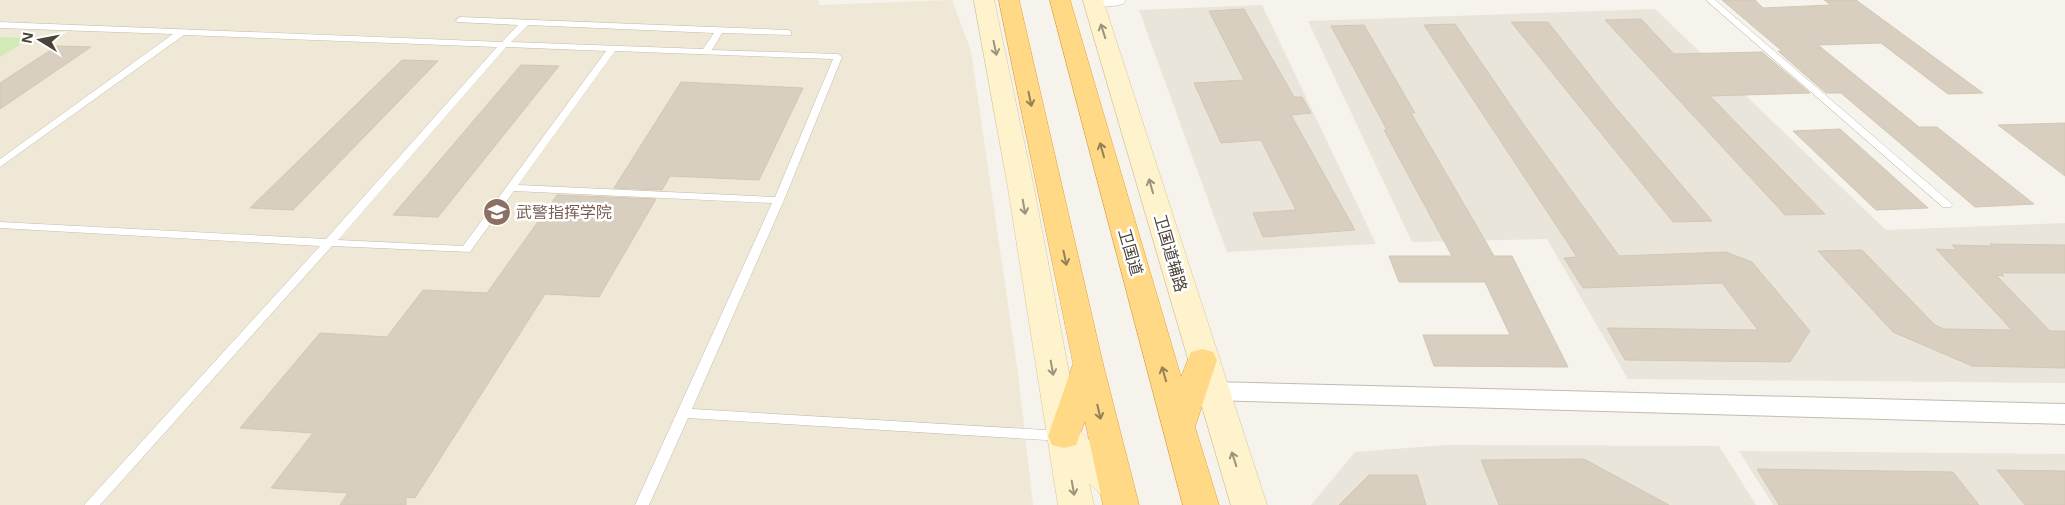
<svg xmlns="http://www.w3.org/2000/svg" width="2065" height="505" viewBox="0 0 2065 505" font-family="'Open Sans','Noto Sans SC',sans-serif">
<rect width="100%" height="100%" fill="#f6f3ec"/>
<!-- residential -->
<g fill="#eae5da">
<path d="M1262 5 1376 244 1227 252 1139 10Z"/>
<path d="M1655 9 1886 230 2065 223V383L1628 379 1547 239 1412 242 1308 21Z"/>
<path d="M1446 445 1719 446 1756 505H1311L1355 452Z"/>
<path d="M1739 451 2065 454V505H1773Z"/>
</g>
<!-- education -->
<path fill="#efe8d6" d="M0 0H819V5L952 0 971 51 1018 373 1033 505H0Z"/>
<!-- green -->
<path fill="#d2eab5" d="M0 37 31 38 0 57Z"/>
<!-- building -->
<g fill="#d8cfc1" stroke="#d3c7b4">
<path d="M1722 0H1755L1763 8 1831 5 1824 0H1856L1983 93 1948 94 1881 43 1818 45 1919 127H1937L2034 204 1975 207 1841 93H1826L1778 51H1782Z"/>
<path d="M1244 9 1294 97H1302L1311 113 1291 115 1355 230 1263 237 1253 213 1296 210 1261 140 1221 143 1194 83 1244 80 1209 11Z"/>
<path d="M1641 19 1674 54 1762 52 1810 93 1710 96 1825 214 1785 215 1605 20Z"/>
<path d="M1511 22H1548L1610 101 1712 221 1673 222Z"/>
<path d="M1455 24 1524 125 1619 256 1726 252 1752 262 1810 331 1790 362 1625 360 1607 328 1758 330 1722 283 1583 288 1564 258 1577 257 1424 25Z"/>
<path d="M1364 25 1415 113H1411L1494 256H1512L1568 367 1434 366 1423 335H1510L1485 282H1399L1389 256H1452L1384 130H1387L1331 26Z"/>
<path d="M57 46 91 47 0 109V83Z"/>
<path d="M402 60 438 61 293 210 250 208Z"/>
<path d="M521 65 559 66 438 217 393 215Z"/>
<path d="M681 82 803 88 759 180 670 176 662 190 614 188Z"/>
<path d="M2065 123V176L1998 125Z"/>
<path d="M1840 129 1928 208 1876 210 1793 131Z"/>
<path d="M557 195 656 199 599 297 545 294 415 498 406 497V505H340L348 493 271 488 313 433 240 428 320 333 387 337 423 290 487 293Z"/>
<path d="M1990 244 2065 245V273H2001L2004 276 1996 275 2050 331H2065V368L1972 366 1893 332 1818 251 1862 250 1935 325 1944 329 2012 330 1936 249 1957 250 1952 245 1992 246Z"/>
<path d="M1584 459 1669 505H1499L1481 460Z"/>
<path d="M1757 469 1953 472 1979 505H1779Z"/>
<path d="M1997 470 2065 471V505H2025Z"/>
<path d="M1369 475H1417L1426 505H1339Z"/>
</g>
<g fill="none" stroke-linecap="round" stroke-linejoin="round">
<!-- service casing -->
<g stroke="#c2bbae" stroke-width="1">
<g id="service">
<path d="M1706 0H1715L1951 203 1952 205 1951 207H1943Z"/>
<path d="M460 17 788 30 791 31V35L722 33 712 50 838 54 842 57 784 200 692 409 1062 431 1067 432 1069 436 1067 440 1062 441 688 418 649 505H635L772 203 514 191 470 252 332 246 100 505H84L320 246 0 228V222L326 239 497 47 184 35 0 167V159L173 34 0 28V22L502 42 518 25 457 22 456 20ZM528 25 714 33 703 49 511 42ZM506 47 606 51 463 246 338 240ZM615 51 833 59 775 197 518 185Z"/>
</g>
</g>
<!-- minor casing -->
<g stroke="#c2bbae" stroke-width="2">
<path id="minor" d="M1212 382 2065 404V424L1212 400 1203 398 1199 391 1203 384Z"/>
</g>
<!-- tertiary casing -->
<g stroke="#c2bbae" stroke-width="1">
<path id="tertiary" d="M1084 0H1126L1123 4C1111 7 1098 8 1086 5Z"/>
</g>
<!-- secondary casing -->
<g stroke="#d6c79b" stroke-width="1">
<g id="secondary">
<path d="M974 0H994L1034 188 1080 431 1130 480 1135 490 1130 500C1109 505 1104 498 1089 483L1094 505H1058L1008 188Z"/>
<path d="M1083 0H1103L1267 505H1231Z"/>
</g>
</g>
<!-- trunk casing -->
<g stroke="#e0a43c" stroke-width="1">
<g id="trunk">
<path d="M999 0H1019L1103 364 1139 505H1103L1085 421 1076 445 1064 448 1052 445 1048 436 1073 364Z"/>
<path d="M1050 0H1070L1181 377 1191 352 1202 349 1213 352 1217 360 1195 427 1219 505H1183Z"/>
</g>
</g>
<!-- service -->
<use href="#service" fill="#fff" fill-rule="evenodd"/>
<!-- minor -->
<use href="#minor" fill="#fff" fill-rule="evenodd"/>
<!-- tertiary -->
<use href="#tertiary" fill="#fff" fill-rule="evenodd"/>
<!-- secondary -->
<use href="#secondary" fill="#fff3cd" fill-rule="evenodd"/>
<!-- trunk -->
<use href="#trunk" fill="#ffd985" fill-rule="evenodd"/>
</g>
<!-- one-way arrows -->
<defs><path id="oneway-shaft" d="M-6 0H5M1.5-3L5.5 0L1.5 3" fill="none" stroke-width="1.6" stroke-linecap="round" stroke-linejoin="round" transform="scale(1.25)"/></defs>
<g stroke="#9c937c">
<use href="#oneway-shaft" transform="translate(1103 31) rotate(-108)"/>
<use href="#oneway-shaft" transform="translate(995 48) rotate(78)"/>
<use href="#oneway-shaft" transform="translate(1151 186) rotate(-106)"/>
<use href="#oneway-shaft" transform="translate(1024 207) rotate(80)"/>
<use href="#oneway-shaft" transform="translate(1052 368) rotate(80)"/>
<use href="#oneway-shaft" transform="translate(1234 459) rotate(-108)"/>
<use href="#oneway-shaft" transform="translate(1073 488) rotate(80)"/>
</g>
<g stroke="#938057">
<use href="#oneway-shaft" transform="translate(1030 99) rotate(78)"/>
<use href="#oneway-shaft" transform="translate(1102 150) rotate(-106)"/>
<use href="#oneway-shaft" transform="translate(1065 258) rotate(78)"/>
<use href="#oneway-shaft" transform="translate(1164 374) rotate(-106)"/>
<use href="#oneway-shaft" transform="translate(1099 412) rotate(77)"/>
</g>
<!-- icons -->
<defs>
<g id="university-disc" transform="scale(1.4375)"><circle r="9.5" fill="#8d6e63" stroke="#fff"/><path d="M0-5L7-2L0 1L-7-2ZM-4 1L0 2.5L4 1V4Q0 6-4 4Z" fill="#fff"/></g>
</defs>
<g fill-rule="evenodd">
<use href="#university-disc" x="497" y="212"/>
</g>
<g text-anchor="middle" stroke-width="5" stroke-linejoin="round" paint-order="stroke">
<!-- education labels -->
<g font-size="16" fill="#785e54" stroke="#fff" text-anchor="start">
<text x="516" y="218">武警指挥学院</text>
</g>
<!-- street labels -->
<g font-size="16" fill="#4b4439" stroke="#fff">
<text transform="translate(1131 252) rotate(74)" y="6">卫国道</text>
<text transform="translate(1171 253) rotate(74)" y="6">卫国道辅路</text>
</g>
</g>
<!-- north arrow -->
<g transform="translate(40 40) rotate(280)" stroke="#ffffff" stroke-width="4" paint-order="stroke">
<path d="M0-4L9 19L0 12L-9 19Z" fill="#4b4439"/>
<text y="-8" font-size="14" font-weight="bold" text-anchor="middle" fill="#4b4439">N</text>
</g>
</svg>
